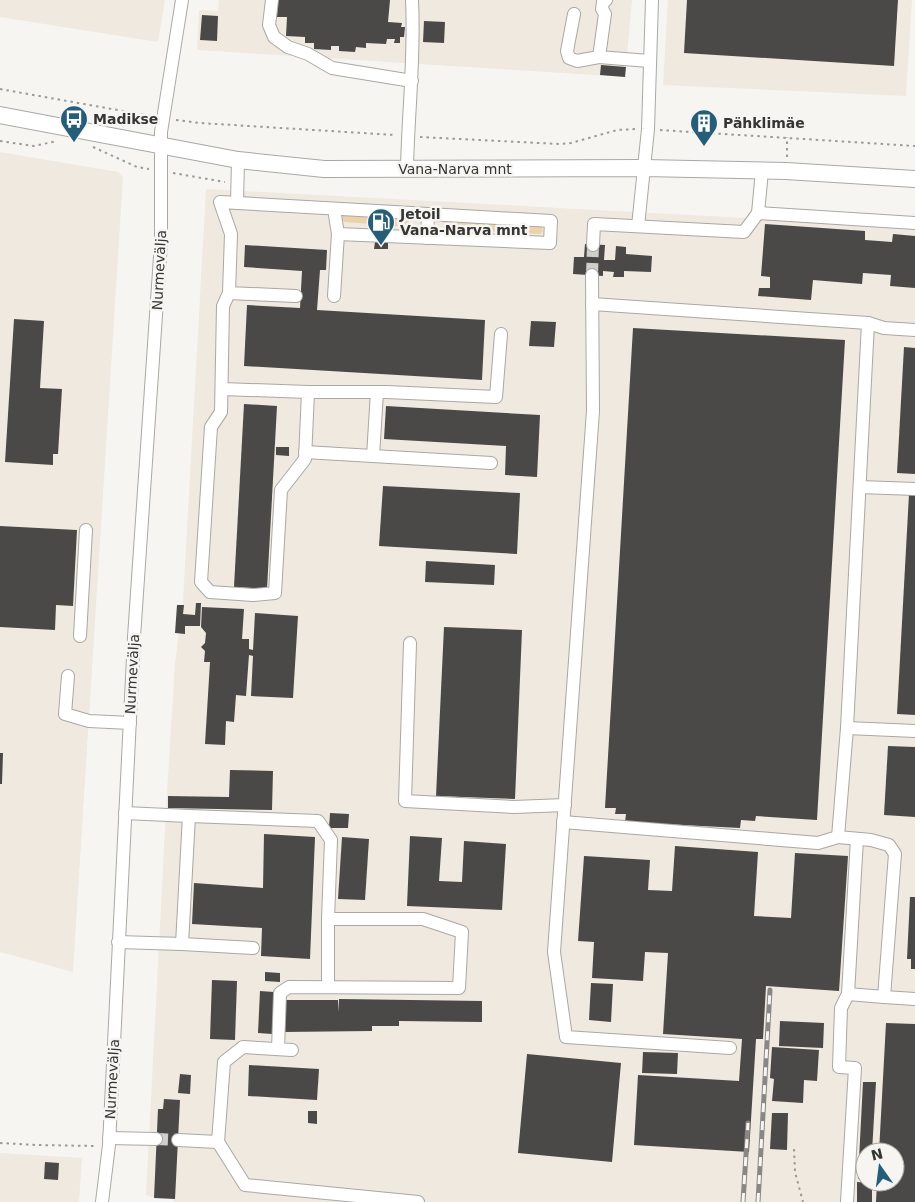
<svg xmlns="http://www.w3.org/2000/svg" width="915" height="1202" viewBox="0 0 915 1202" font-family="'DejaVu Sans',sans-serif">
<rect width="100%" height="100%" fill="#f7f5f2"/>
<!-- built -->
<g fill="#efe9df" fill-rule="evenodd">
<path d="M0 0H165L158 42 0 17Z"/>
<path d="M219 0H632L625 77 197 50 199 10 218 11Z"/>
<path d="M668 0H912L906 96 663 85Z"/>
<path d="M0 152 118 172 123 177 73 972 0 952Z"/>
<path d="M206 189 727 217 915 230V1202H173V1198H154L146 1195 166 809 175 663 183 601ZM865 1152H895V1182H865Z"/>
<path d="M0 1153 82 1158 79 1202H0Z"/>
</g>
<!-- green -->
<g fill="#ebd2ab">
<path d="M344 215 409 218V227L345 222 341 219Z"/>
<path d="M444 220 541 226 543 231 540 234 443 229Z"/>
</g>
<!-- building -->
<g fill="#4a4947">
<path d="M278 0H390L388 22 402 23 401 27H405L404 37H400V43H394L395 39H387L386 44 366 43V48L356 47 355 52 339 51V46H331V50L314 49V43H305V37L286 36 287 17H277Z"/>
<path d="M687 0H898L894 66 684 53Z"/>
<path d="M202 15 218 16 217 41 200 40Z"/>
<path d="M424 21 445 22 444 43 423 42Z"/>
<path d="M601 65 626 67 625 77 600 75Z"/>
<path d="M765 224 865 231V240L892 242 893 234 915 236V288L890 286 891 275 863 273 862 284 813 280 811 300 758 296 759 288H770V277L761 276Z"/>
<path d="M375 242 388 243V249H374Z"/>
<path d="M585 244 605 245 604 260H615L616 246 626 247V254L652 256 651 272 624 271V277H613L614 272 603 271V276L573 274 574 257H584Z"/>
<path d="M245 245 327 250 326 270H320L317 310 485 320 482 380 244 366 247 305 300 308 302 271 244 267Z"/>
<path d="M14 319 44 321 40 388 62 389 58 454H53V465L5 462Z"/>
<path d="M531 321 556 322 554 347 529 346Z"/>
<path d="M633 328 845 340 817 820 756 816 755 821 741 820 740 828 625 822 626 814H615L616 808H605Z"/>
<path d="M904 347 915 348V474L897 473Z"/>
<path d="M244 404 277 406 267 589 234 587Z"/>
<path d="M386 406 540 415 537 477 505 475 506 446 384 439Z"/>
<path d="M276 447H289V456L276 455Z"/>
<path d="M383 486 520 493 517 554 379 546Z"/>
<path d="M909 494H915V715L897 714Z"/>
<path d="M0 526 77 530 73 606 56 605 55 630 0 627Z"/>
<path d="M426 561 495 565 494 585 425 582Z"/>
<path d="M196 603H201L200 626H185V634L175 633 177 605H184L183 614 195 615Z"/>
<path d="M202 607 244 609 242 639H249V649L253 650 255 613 298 616 293 698 251 696 253 656 249 655 246 696 236 695 234 722 226 721 225 745 205 744 210 662H204L205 651 201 647 205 643 206 633 201 627Z"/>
<path d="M444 627 522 630 515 799 436 796Z"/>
<path d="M888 746 915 747V817L884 815Z"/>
<path d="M0 753H3L2 784H0Z"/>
<path d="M230 770 273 771 272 810 168 808V796L229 797Z"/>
<path d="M330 813 349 814 348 828H329Z"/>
<path d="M264 834 315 837 310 959 261 956 262 928 192 924 194 883 263 888Z"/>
<path d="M410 836 442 838 439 881 462 882 464 841 506 844 502 910 407 906Z"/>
<path d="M342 837 369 839 365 900 338 899Z"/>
<path d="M675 846 758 852 754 916 791 918 795 853 848 856 839 991 766 986 763 1039H756L749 1152 634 1145 638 1075 739 1081 742 1039 663 1034 668 953 645 952 643 981 592 978 594 942 578 941 584 856 650 860 648 890 672 891Z"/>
<path d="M910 897H915V969H911V959H907Z"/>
<path d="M265 972 280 973V982L265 981Z"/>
<path d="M212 980 237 981 235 1040 210 1039Z"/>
<path d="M591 983 613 984 611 1022 589 1020Z"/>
<path d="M260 991 274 992 272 1034 258 1033Z"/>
<path d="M339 999 482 1001V1022L399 1021V1026H372V1031L283 1032V1000H338L339 1012Z"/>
<path d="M780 1021 824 1023 823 1048 779 1046Z"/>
<path d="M886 1023 915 1024V1202H876L877 1182H895V1152H879Z"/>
<path d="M772 1047 819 1050 817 1081 804 1080 803 1103 772 1101 774 1079 770 1078Z"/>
<path d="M643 1052 678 1053 677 1074 642 1073Z"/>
<path d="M527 1054 621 1063 612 1162 518 1153Z"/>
<path d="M249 1065 319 1069 317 1100 248 1096Z"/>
<path d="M180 1074 191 1075 190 1094 178 1093Z"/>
<path d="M863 1082H876L872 1152H865V1179H858Z"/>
<path d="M164 1099 180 1100 175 1199 154 1198 158 1109H163Z"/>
<path d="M308 1111H317V1124L308 1123Z"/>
<path d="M772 1113H788L787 1150 770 1149Z"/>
<path d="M45 1162 59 1163 58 1180 44 1179Z"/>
<path d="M857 1182 872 1183V1202H857Z"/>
</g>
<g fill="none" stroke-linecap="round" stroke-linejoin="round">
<!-- minor-tunnel -->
<g stroke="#d0cfcc" stroke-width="12" stroke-dasharray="12 6" stroke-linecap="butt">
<path d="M592 275 593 245"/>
<path d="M156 1139 178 1140"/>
</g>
<!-- minor casing -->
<g stroke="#a9a8a5" stroke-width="14">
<g id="minor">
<path d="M272 0 269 25 274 37 288 47 308 54 332 68 412 81"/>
<path d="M606 0 603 2 602 9 605 14 599 57 649 61"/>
<path d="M574 14 567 51 569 58 577 61 599 57"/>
<path d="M407 169C408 113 415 57 412 0"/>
<path d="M237 203 238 160"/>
<path d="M758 213 915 223"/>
<path d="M638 226 648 129 652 0"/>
<path d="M427 238 428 214"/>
<path d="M593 245 594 224 744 232 758 213 762 171"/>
<path d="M592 275 593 411 554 952 566 1037 730 1048"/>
<path d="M296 296 229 293 231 234 220 202C330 208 441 215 551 221L550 243 338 234 334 209"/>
<path d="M334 296 338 234"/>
<path d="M592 304 868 323 847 728 838 837 871 840 889 845 895 854 884 997 915 999"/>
<path d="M868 323 884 328 915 330"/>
<path d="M222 389 308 392 305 459 281 490 275 593 253 595 210 592 201 582 211 427 221 412 223 306 229 293"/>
<path d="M308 392H387L496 397 501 334"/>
<path d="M305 452 491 463"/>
<path d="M373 456 377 392"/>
<path d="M860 487 915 489"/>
<path d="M80 636 86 530"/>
<path d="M410 643 405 801 514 807 565 805"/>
<path d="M68 676 65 714 89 721 130 723"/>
<path d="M847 728 915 731"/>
<path d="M125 813 189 816 182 944"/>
<path d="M189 816 318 821 331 840 328 919H423L462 932 459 988 289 987 280 993 278 1049"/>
<path d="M563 822 818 843 838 837"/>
<path d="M857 839 848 994 884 997"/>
<path d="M118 942 182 944 253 948"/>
<path d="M328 987V919"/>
<path d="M109 1138 156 1139"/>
<path d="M178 1140 218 1142 245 1185 418 1202"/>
<path d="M218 1142 224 1062 243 1047 292 1050"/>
<path d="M102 1202 109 1145 134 637 161 242V132L182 0"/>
<path d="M847 1202 855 1068 839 1067 841 1008 848 994"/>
</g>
</g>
<!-- major casing -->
<g stroke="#a9a8a5" stroke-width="18">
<path id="major" d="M0 115 238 160 324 169 644 168 786 171 915 179"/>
</g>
<!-- path -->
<g stroke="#9c9a98" stroke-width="2" stroke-dasharray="2.5 4" stroke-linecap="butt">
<path d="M0 89 151 116"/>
<path d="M176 120 200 123 395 135"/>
<path d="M660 130 915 146"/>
<path d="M420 137 559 144 571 143 617 130 636 129"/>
<path d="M0 141 34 146 57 141"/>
<path d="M93 147 137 167 149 169"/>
<path d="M787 157V137"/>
<path d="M173 173 225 182"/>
<path d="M0 1143 37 1145 96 1146"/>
<path d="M794 1149 795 1172 803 1202"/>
</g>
<!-- minor -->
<use href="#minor" stroke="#fff" stroke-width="12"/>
<!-- major -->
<use href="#major" stroke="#fff" stroke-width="16"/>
<!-- rail casing -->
<g stroke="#898786" stroke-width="5">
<g id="rail">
<path d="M743 1202 748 1123"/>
<path d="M758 1202 770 990"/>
</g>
</g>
<!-- rail -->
<use href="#rail" stroke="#f7f5f2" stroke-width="3" stroke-dasharray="9" stroke-linecap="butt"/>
</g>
<!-- icons -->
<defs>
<g id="bus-pin" transform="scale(1.4375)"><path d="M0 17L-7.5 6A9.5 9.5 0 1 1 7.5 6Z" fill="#265e79" stroke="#f7f5f2"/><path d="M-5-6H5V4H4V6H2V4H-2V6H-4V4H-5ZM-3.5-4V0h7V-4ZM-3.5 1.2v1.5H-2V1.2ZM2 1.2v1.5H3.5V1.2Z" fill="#fff"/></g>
<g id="building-pin" transform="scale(1.4375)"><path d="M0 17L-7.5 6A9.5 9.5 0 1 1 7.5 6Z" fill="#265e79" stroke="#f7f5f2"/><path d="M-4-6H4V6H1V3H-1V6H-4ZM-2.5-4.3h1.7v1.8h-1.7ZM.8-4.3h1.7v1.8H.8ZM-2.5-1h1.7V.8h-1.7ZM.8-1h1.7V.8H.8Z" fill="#fff"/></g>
<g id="fuel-pin" transform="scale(1.4375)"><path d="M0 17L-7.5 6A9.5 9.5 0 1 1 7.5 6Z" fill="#265e79" stroke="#f7f5f2"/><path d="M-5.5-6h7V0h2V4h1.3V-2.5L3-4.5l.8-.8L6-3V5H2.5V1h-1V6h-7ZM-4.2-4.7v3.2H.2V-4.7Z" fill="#fff"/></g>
</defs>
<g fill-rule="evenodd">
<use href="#bus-pin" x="74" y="119"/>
<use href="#building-pin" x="704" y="123"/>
<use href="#fuel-pin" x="381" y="222"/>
</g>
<g text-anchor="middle" stroke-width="5" stroke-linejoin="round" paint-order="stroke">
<!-- poi labels -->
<g font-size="14" font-weight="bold" fill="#363534" stroke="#f7f5f2" text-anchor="start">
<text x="93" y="124">Madikse</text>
<text x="723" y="128">Pähklimäe</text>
<text x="400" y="219">Jetoil<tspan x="400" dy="16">Vana-Narva mnt</tspan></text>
</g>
<!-- street labels -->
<g font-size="14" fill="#363534" stroke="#f7f5f2">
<text x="455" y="174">Vana-Narva mnt</text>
<text transform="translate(159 270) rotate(-87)" y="5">Nurmevälja</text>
<text transform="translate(132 674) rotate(-87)" y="5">Nurmevälja</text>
<text transform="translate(112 1079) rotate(-87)" y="5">Nurmevälja</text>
</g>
</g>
<!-- north arrow -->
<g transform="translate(880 1167) rotate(346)"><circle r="24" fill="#f7f5f2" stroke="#aaa8a6"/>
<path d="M0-4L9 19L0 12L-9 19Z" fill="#265e79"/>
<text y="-8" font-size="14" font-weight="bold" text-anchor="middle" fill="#363534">N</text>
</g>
</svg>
